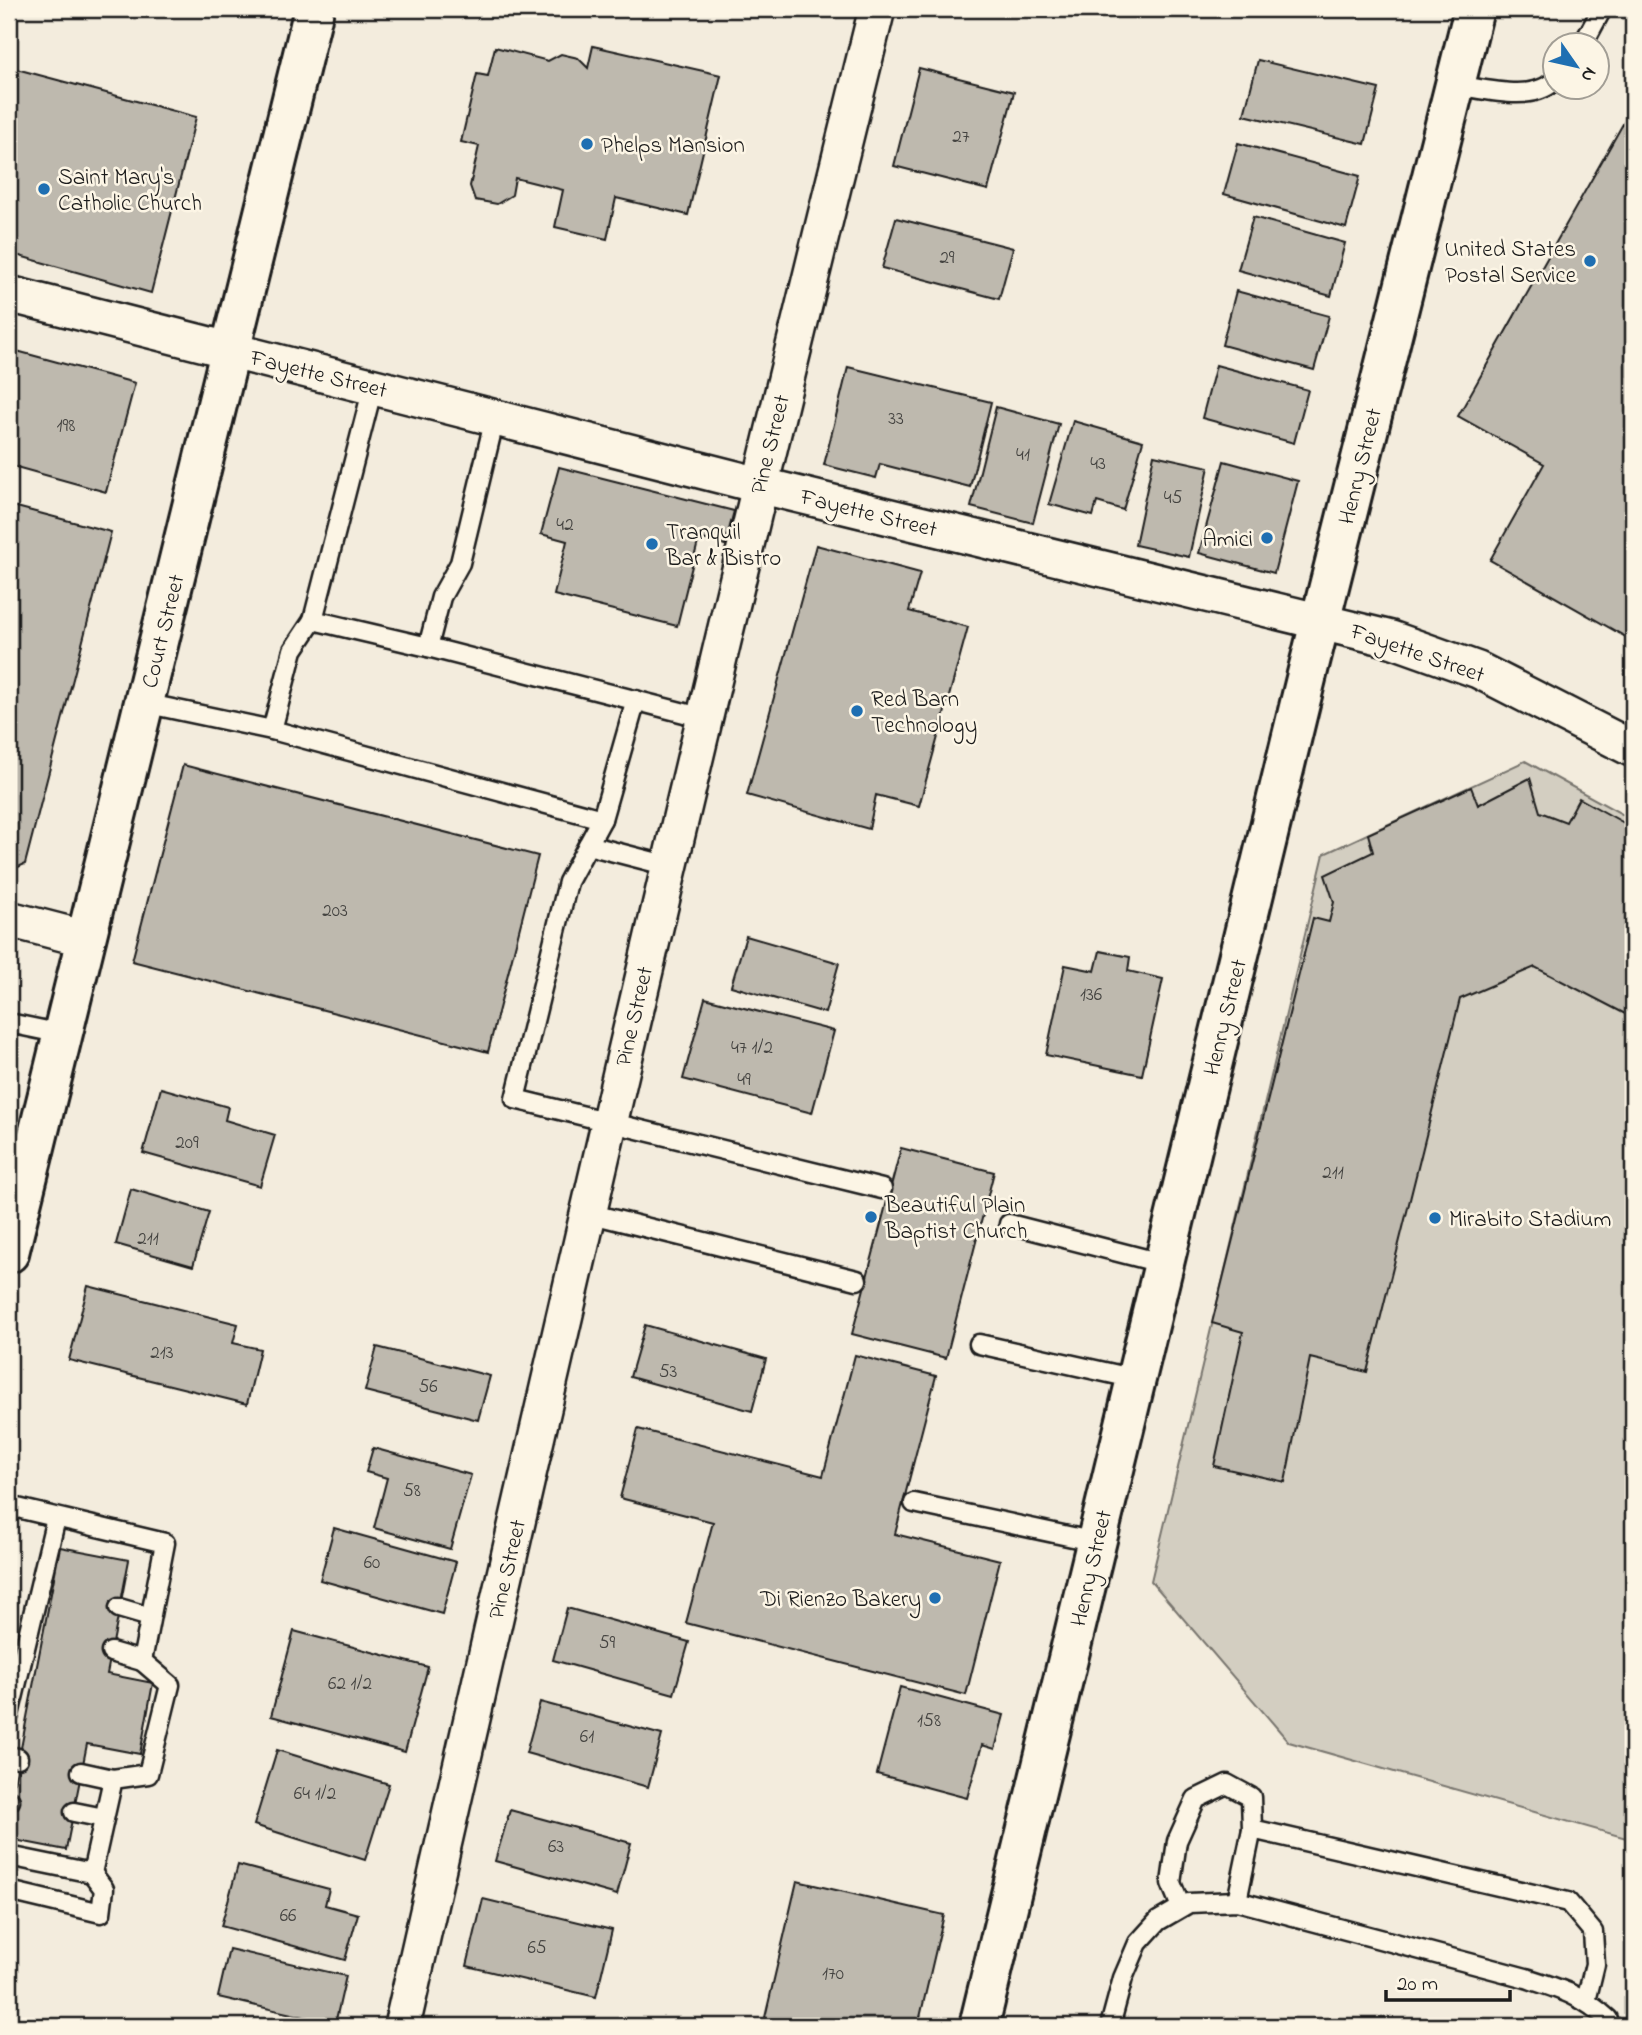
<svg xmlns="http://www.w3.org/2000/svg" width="1642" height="2035" viewBox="0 0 1642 2035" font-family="'Indie Flower',sans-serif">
<rect width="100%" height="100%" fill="#f3ecdd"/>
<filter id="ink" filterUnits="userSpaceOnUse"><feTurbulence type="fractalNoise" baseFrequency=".0143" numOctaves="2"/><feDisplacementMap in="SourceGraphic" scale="14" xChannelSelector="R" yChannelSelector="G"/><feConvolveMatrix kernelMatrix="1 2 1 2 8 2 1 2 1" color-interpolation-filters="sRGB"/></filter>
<g filter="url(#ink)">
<!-- green -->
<path fill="#d3cec1" stroke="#78756e" stroke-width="2" d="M1525 761 1633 820V1840L1289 1742 1151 1581 1324 854Z"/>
<!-- building -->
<g fill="#beb9ae" stroke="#1c1c1c" stroke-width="2">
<path d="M593 46 721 75 688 215 616 198 607 239 555 227 563 190 515 178 512 195 497 204 475 200 470 186 479 146 461 142 477 74 488 76 495 47 548 61 561 54 578 58 588 68Z"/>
<path d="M1258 60 1379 89 1365 144 1244 115Z"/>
<path d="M9 67 196 117 151 293 9 253Z"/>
<path d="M919 68 1014 92 988 190 894 166Z"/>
<path d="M1633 106V641L1490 560 1544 464 1458 416Z"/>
<path d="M1238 143 1360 176 1346 228 1224 194Z"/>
<path d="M1253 217 1345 243 1331 296 1238 270Z"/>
<path d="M896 218 1013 248 999 299 882 268Z"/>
<path d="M1236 291 1329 316 1314 370 1222 345Z"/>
<path d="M13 350 135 383 106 492 9 465V364Z"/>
<path d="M1216 365 1308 390 1294 443 1202 418Z"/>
<path d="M848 367 991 402 970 487 880 464 876 478 824 465Z"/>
<path d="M996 407 1059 424 1033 523 971 507Z"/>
<path d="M1073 421 1143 441 1123 510 1097 502 1093 516 1049 504Z"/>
<path d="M1154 455 1209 467 1189 557 1135 545Z"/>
<path d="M1224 461 1298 481 1274 573 1199 553Z"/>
<path d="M559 467 734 511 725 545 699 538 677 626 554 595 567 541 541 534Z"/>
<path d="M9 505 111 532 25 864 9 871Z"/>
<path d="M816 545 920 573 909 611 968 627 919 806 876 795 869 829 747 795Z"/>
<path d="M183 765 538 856 488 1052 132 961Z"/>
<path d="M1530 778 1540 812 1566 822 1579 798 1633 828V1018L1535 967 1460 999 1367 1372 1310 1358 1285 1482 1214 1466 1243 1332 1212 1323 1313 918 1329 922 1334 902 1325 875 1373 852 1368 834 1471 787 1478 805Z"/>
<path d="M746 936 839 963 825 1013 731 986Z"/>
<path d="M1100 951 1130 957 1128 971 1163 979 1142 1075 1046 1055 1065 965 1095 971Z"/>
<path d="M705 998 834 1031 812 1113 683 1079Z"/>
<path d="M161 1088 228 1107 225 1120 275 1135 260 1186 143 1153Z"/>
<path d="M901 1148 994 1172 946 1358 852 1334Z"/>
<path d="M131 1189 209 1212 193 1266 116 1244Z"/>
<path d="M88 1286 238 1324 233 1343 260 1349 247 1404 69 1360Z"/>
<path d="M645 1325 766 1359 752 1411 630 1377Z"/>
<path d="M377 1347 490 1376 478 1420 365 1391Z"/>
<path d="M855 1355 936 1376 895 1534 1000 1560 966 1695 686 1623 713 1522 620 1498 638 1429 823 1476Z"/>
<path d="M373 1448 471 1475 450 1549 374 1528 387 1478 366 1472Z"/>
<path d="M334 1528 456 1562 442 1614 320 1580Z"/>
<path d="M60 1547 129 1560 107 1674 153 1683 140 1754 87 1744 66 1850 9 1839V1810Z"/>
<path d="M567 1608 689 1642 674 1694 553 1660Z"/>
<path d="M294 1631 428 1667 405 1752 271 1716Z"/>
<path d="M900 1687 1004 1715 995 1749 982 1745 967 1798 877 1774Z"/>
<path d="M540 1702 662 1735 648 1787 526 1753Z"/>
<path d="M277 1750 389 1784 365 1860 254 1825Z"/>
<path d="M510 1810 631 1843 617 1895 495 1861Z"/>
<path d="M238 1865 329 1889 325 1905 358 1914 345 1960 221 1926Z"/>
<path d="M797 1881 944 1915 918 2026H763Z"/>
<path d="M483 1899 612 1930 596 1997 467 1966Z"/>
<path d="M229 1949 346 1976 335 2024 218 1997Z"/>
</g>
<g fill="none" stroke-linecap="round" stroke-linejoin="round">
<!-- lane casing -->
<g stroke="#1c1c1c" stroke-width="23">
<g id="lane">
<path d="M1582 46 1602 9"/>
<path d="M1455 85C1485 89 1531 103 1554 81"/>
<path d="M373 387 313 620 428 647 441 597 460 563 495 418"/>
<path d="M428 647 704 718"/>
<path d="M144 703 272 730 293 650 313 620"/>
<path d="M272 730 602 819 636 700"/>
<path d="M602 819 568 882 515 1099 882 1189"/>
<path d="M588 845 669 866"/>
<path d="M9 1023 62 1034"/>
<path d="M588 1213 857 1280"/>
<path d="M1009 1224 1165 1264"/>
<path d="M979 1344 1136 1379"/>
<path d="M914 1503 1096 1542"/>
<path d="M9 1506 165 1543 142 1661 170 1685 148 1774 113 1779 92 1873 9 1856"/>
<path d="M119 1608 150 1617"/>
<path d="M111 1652 142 1661"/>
<path d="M9 1715 56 1518"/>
<path d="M9 1756 18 1758"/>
<path d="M81 1772 113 1779"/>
<path d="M9 1801H10"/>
<path d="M74 1812 104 1818"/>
<path d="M9 1891 101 1913 104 1889 92 1873"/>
<path d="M1237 1901 1252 1829 1568 1902 1593 1932 1595 1964 1586 2001"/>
<path d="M1181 1907 1171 1883 1177 1841 1196 1799 1227 1784 1251 1797 1252 1829"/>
<path d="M1110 2026 1123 1978 1138 1943 1158 1921 1189 1903 1237 1901 1526 1978C1560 1989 1582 1995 1608 2019V2026"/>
</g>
</g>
<!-- street casing -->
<g stroke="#1c1c1c" stroke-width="40">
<g id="street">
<path d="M9 294 759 485 1391 639 1478 670 1633 749"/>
<path d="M9 919 86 939"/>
<path d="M402 2026C555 1352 710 679 877 9"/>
</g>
</g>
<!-- secondary casing -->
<g stroke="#1c1c1c" stroke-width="44">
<path id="secondary" d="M979 2026 1309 666 1474 9"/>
</g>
<!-- primary casing -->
<g stroke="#1c1c1c" stroke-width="44">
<path id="primary" d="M9 1253 314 9"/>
</g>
<!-- lane -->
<use href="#lane" stroke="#fcf5e5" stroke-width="18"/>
<!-- street -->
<use href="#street" stroke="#fcf5e5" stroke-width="35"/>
<!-- secondary -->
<use href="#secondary" stroke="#fcf5e5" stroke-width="38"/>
<!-- primary -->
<use href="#primary" stroke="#fcf5e5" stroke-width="38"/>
</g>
</g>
<!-- markers -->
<g fill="#1f6fb2" stroke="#fcf5e5" stroke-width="2.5">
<circle cx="587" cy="144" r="7"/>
<circle cx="44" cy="189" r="7"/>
<circle cx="1590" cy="261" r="7"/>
<circle cx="1267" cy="538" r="7"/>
<circle cx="652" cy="544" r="7"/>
<circle cx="857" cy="711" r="7"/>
<circle cx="871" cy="1217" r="7"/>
<circle cx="1435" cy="1218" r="7"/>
<circle cx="935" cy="1598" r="7"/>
</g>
<g text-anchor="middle" stroke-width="5" stroke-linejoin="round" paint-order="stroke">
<!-- number labels -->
<g font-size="19" fill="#444340">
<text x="961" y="142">27</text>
<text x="947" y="263">29</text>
<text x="896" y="424">33</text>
<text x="66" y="431">198</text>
<text x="1023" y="460">41</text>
<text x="1098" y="469">43</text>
<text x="1173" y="503">45</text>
<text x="565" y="530">42</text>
<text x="335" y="916">203</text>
<text x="1091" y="1000">136</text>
<text x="752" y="1053">47 1/2</text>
<text x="744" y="1085">49</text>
<text x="187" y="1148">209</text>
<text x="1333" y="1178">211</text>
<text x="148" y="1244">211</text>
<text x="162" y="1358">213</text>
<text x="668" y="1377">53</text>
<text x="428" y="1392">56</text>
<text x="412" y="1496">58</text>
<text x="372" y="1568">60</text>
<text x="607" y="1648">59</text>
<text x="350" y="1689">62 1/2</text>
<text x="929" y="1726">158</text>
<text x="587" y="1742">61</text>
<text x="315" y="1799">64 1/2</text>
<text x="556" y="1852">63</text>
<text x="288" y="1921">66</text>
<text x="537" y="1953">65</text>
<text x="833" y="1979">170</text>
</g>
<!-- poi labels -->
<g font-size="23" fill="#1c1c1c" stroke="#fcf5e5" text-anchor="start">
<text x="601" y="152">Phelps Mansion</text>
<text x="58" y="184">Saint Mary's<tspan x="58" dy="26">Catholic Church</tspan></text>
<text x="1576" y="256" text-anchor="end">United States<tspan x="1576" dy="26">Postal Service</tspan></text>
<text x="666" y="539">Tranquil<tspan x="666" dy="26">Bar &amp; Bistro</tspan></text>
<text x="1253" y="546" text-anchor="end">Amici</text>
<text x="871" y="706">Red Barn<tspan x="871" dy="26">Technology</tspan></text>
<text x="885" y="1212">Beautiful Plain<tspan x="885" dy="26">Baptist Church</tspan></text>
<text x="1449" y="1226">Mirabito Stadium</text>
<text x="921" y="1606" text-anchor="end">Di Rienzo Bakery</text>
</g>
<!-- street labels -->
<g font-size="23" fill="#1c1c1c" stroke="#fcf5e5">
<text transform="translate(319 373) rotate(14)" y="8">Fayette Street</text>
<text transform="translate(769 444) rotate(-76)" y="8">Pine Street</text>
<text transform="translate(1359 466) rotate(-76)" y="8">Henry Street</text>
<text transform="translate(869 512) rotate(14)" y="8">Fayette Street</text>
<text transform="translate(162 631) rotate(-76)" y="8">Court Street</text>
<text transform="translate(1418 652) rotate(19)" y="8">Fayette Street</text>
<text transform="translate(633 1016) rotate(-77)" y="8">Pine Street</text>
<text transform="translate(1224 1017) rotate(-76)" y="8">Henry Street</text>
<text transform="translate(1090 1568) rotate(-77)" y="8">Henry Street</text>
<text transform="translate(506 1569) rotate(-77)" y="8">Pine Street</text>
</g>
</g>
<!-- margin -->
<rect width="1642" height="2035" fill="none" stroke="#fcf5e5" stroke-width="35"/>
<rect x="18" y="18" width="1607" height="2000" fill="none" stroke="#1c1c1c" stroke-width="2.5" filter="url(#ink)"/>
<!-- north arrow -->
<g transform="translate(1576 66) rotate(124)"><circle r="33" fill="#fcf5e5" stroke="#a29e95" stroke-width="2"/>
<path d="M0-5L12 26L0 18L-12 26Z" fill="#1f6fb2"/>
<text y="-10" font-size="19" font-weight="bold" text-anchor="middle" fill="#1c1c1c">N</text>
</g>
<!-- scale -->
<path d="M1386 1990v10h124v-10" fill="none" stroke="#1c1c1c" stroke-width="3.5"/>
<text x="1397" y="1990" font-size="21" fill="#1c1c1c" stroke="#fcf5e5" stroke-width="5" paint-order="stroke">20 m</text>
</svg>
